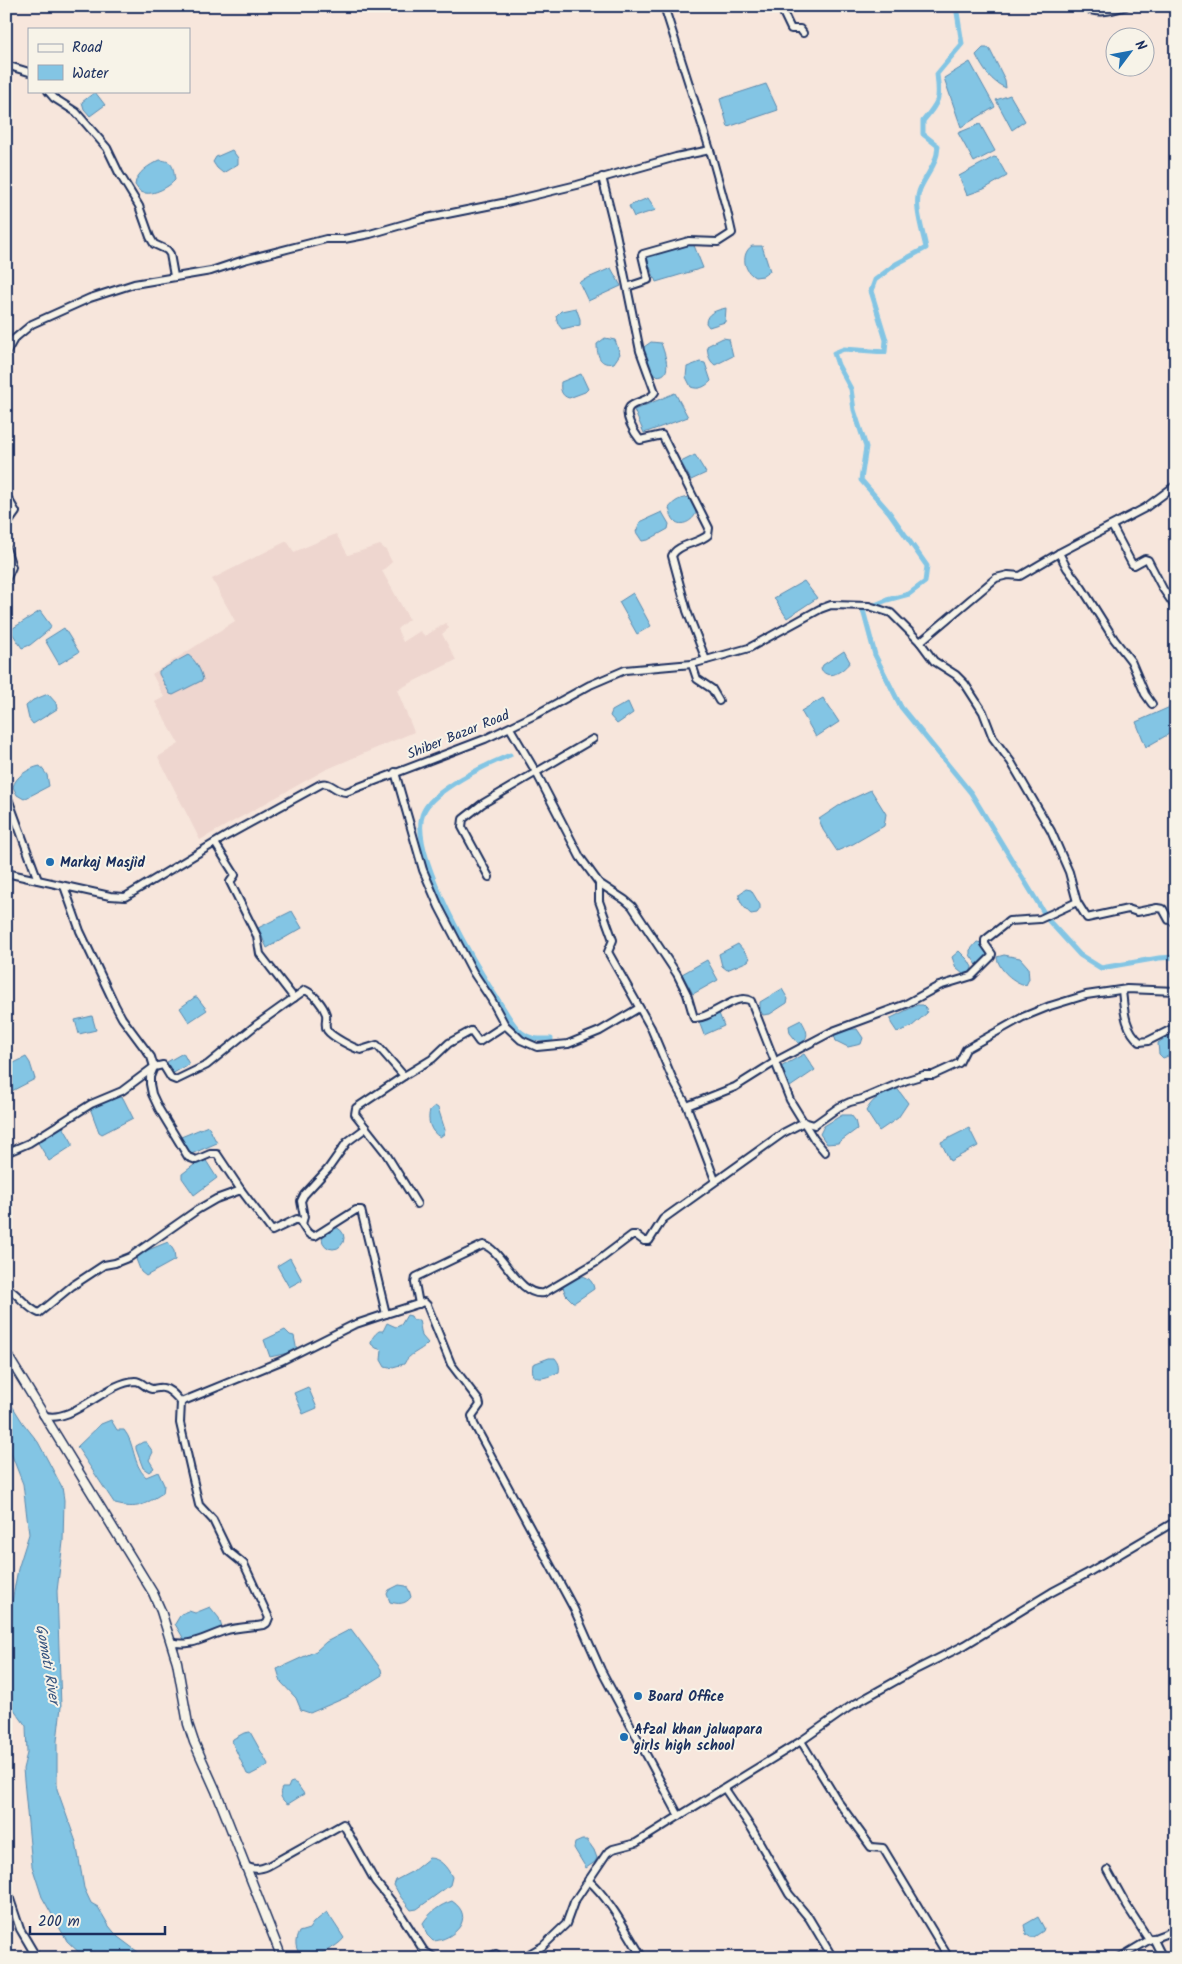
<svg xmlns="http://www.w3.org/2000/svg" width="1182" height="1964" viewBox="0 0 1182 1964" font-family="Kalam,sans-serif">
<rect width="100%" height="100%" fill="#f7e6dc"/>
<filter id="ink" filterUnits="userSpaceOnUse"><feTurbulence type="fractalNoise" baseFrequency=".02" numOctaves="2"/><feDisplacementMap in="SourceGraphic" scale="10" xChannelSelector="R" yChannelSelector="G"/><feConvolveMatrix kernelMatrix="1 2 1 2 8 2 1 2 1" color-interpolation-filters="sRGB"/></filter>
<g filter="url(#ink)">
<!-- built -->
<path fill="#eed6cf" d="M336 534 348 555 380 545 386 550 392 562 382 571 409 619 397 629 403 642 420 631 425 636 446 623 449 628 442 634 456 660 397 690 414 732 325 770 200 840 158 757 179 744 155 702 164 697 152 674 235 621 212 579 287 541 294 552Z"/>
<!-- water -->
<g fill="#83c5e4" stroke="#5989ae">
<path d="M983 48H989L1005 80 1006 88C991 82 983 69 976 55Z"/>
<path d="M970 62 995 107 961 127 944 78Z"/>
<path d="M766 84 778 110 728 127 720 99Z"/>
<path d="M95 92 105 105 90 116 84 109 82 102Z"/>
<path d="M1010 95 1025 121 1012 130 996 100Z"/>
<path d="M980 124 995 151 974 162 958 133Z"/>
<path d="M232 150 238 158V164L223 173 217 168 213 162 216 157Z"/>
<path d="M994 157 997 158 1007 176 984 189 967 195 959 176Z"/>
<path d="M160 160C174 161 173 168 175 180 169 187 154 195 145 193 140 193 138 189 135 185 136 173 149 165 160 160Z"/>
<path d="M648 198 656 210 634 217 629 206Z"/>
<path d="M693 243 703 268 656 282 646 257Z"/>
<path d="M752 246H762L770 271 763 276 755 277C743 271 741 253 752 246Z"/>
<path d="M611 268 621 286 588 301 579 282Z"/>
<path d="M576 308 580 319V325L562 329 558 324 556 316 561 311Z"/>
<path d="M726 308 725 322 709 327 706 323C706 313 717 310 726 308Z"/>
<path d="M605 338 615 340 620 354 614 363C600 366 597 356 597 344Z"/>
<path d="M723 338 729 339 733 356 715 365C708 360 708 353 707 346Z"/>
<path d="M651 342 661 343C665 355 675 380 653 375 646 366 642 358 644 347Z"/>
<path d="M700 362 705 363 711 381C705 387 699 390 691 387L686 377 687 367Z"/>
<path d="M581 374 588 389 585 392 569 398C561 396 560 389 561 382Z"/>
<path d="M675 393 688 417 644 433 634 410Z"/>
<path d="M695 455 706 473 691 480 681 462Z"/>
<path d="M690 497C693 502 697 507 696 512 695 519 683 527 676 522 672 519 670 512 669 508 675 500 681 498 690 497Z"/>
<path d="M662 512 669 524 668 529 648 540 642 541 636 532 640 522Z"/>
<path d="M804 581 817 598 787 618 774 598Z"/>
<path d="M633 593 651 626 637 634 619 602Z"/>
<path d="M40 611 51 626 50 629 30 645 22 648 10 630Z"/>
<path d="M64 628 79 652 59 664 45 640Z"/>
<path d="M844 651 850 662C844 670 829 682 821 669L823 665Z"/>
<path d="M188 655C195 659 202 672 203 680L173 695 170 694 159 674V671Z"/>
<path d="M48 694 56 703 57 709 33 724 29 719 26 706 33 700Z"/>
<path d="M823 698 839 722 816 737 801 711Z"/>
<path d="M628 702 633 713 617 724 610 716 612 711Z"/>
<path d="M1170 707 1176 715V730L1146 747 1136 722Z"/>
<path d="M40 766 47 775 49 786 24 799 17 795 13 787C15 777 29 768 40 766Z"/>
<path d="M871 790 886 814 884 826 853 844 837 851 823 830 819 819 843 803Z"/>
<path d="M746 889 751 890 760 905V909L757 913 751 914C745 909 739 902 739 894Z"/>
<path d="M292 911 302 928 267 948 258 928Z"/>
<path d="M977 942 982 943 988 956 981 964 977 965 970 955V950Z"/>
<path d="M738 944 750 958 748 961 727 970 722 966 719 954Z"/>
<path d="M959 951 968 960 972 967 971 971 964 975 956 968 952 957Z"/>
<path d="M1004 955 1020 958 1028 967 1029 979 1026 985C1014 983 998 969 997 957Z"/>
<path d="M707 960 718 980 693 994 682 974Z"/>
<path d="M782 989 788 999 787 1003 770 1014 763 1015 760 1010V1002Z"/>
<path d="M195 997H197L207 1010 189 1022 180 1008Z"/>
<path d="M917 1005H923L926 1008 927 1013 911 1027 897 1032 891 1023V1018Z"/>
<path d="M718 1011 724 1026 704 1035 698 1019Z"/>
<path d="M92 1016 96 1030 79 1034 75 1020Z"/>
<path d="M801 1020C807 1030 811 1038 799 1044L790 1033 789 1026Z"/>
<path d="M857 1029 863 1038 861 1044 848 1047 836 1041 834 1035 838 1030Z"/>
<path d="M1176 1030V1053L1163 1058 1159 1054 1158 1043Z"/>
<path d="M183 1053 189 1064 172 1074 166 1065 167 1062Z"/>
<path d="M804 1054 815 1070 790 1087 779 1068Z"/>
<path d="M26 1057 30 1063 35 1079 6 1094V1067Z"/>
<path d="M896 1087 908 1103 898 1118 879 1131 866 1111C873 1098 883 1093 896 1087Z"/>
<path d="M118 1096 123 1098 133 1118 102 1134 99 1132 90 1108Z"/>
<path d="M435 1106 438 1108 445 1130 444 1134 440 1137C430 1132 427 1120 430 1110Z"/>
<path d="M842 1115H851L855 1120 857 1129 838 1143 827 1144 820 1134 824 1126Z"/>
<path d="M62 1125 72 1142V1146L49 1161 37 1141Z"/>
<path d="M208 1126 217 1143 189 1155 181 1137Z"/>
<path d="M969 1128 978 1146 950 1161 941 1142Z"/>
<path d="M202 1159H205L217 1178 194 1195 182 1178V1174Z"/>
<circle cx="333" cy="1238" r="11"/>
<path d="M168 1242 174 1251 175 1260 146 1276 141 1272 136 1259 143 1252Z"/>
<path d="M290 1258 302 1280 289 1287 277 1266Z"/>
<path d="M577 1276C586 1275 593 1280 594 1289L575 1302H573L566 1295 563 1287Z"/>
<path d="M407 1315 411 1316 413 1320H419L422 1336 428 1343C420 1352 409 1353 404 1364L389 1368 385 1367 381 1360 382 1350 376 1348 371 1344C371 1338 375 1334 379 1331H383L387 1323 396 1327 401 1325Z"/>
<path d="M285 1330 290 1335 294 1336 297 1351 270 1357 264 1340Z"/>
<path d="M549 1358H555C559 1363 560 1366 559 1372 548 1377 529 1386 533 1364Z"/>
<path d="M308 1387 317 1408 303 1414 294 1393Z"/>
<path d="M6 1400 11 1404 23 1423 38 1442 62 1487 64 1500 63 1542 57 1591 61 1707 57 1741V1789L76 1842 84 1888 91 1903 98 1907 109 1926 118 1937 146 1958H85L67 1941 42 1897 32 1866 23 1769 27 1753 26 1726 6 1698V1634L18 1569 29 1534 23 1484 9 1448 6 1446Z"/>
<path d="M111 1420 117 1430H124C135 1443 132 1464 146 1477L158 1472 164 1485 163 1493C143 1505 139 1510 115 1504L77 1447 101 1424Z"/>
<path d="M143 1442H146L153 1452 149 1460 154 1468 149 1472 143 1468 136 1449V1446Z"/>
<path d="M399 1585 406 1586 409 1590 411 1597C405 1605 398 1604 390 1602L387 1594 389 1590Z"/>
<path d="M210 1607 219 1618 222 1628C213 1637 197 1639 185 1641L175 1624 181 1614 189 1611 195 1613Z"/>
<path d="M351 1629 381 1669 382 1675 347 1697 310 1713 301 1710 296 1698 281 1682 277 1669 316 1651 326 1642Z"/>
<path d="M250 1732 268 1764 267 1766 250 1775 247 1774 232 1742 233 1739 244 1733Z"/>
<path d="M293 1782 297 1784 304 1794 288 1804C282 1801 278 1794 282 1788H288L290 1783Z"/>
<path d="M582 1840H587L594 1850 597 1858 595 1862 586 1868 574 1848 575 1843Z"/>
<path d="M429 1858C440 1858 447 1867 452 1877L450 1885 417 1909 411 1910 400 1896 394 1885 396 1880 413 1871Z"/>
<path d="M452 1901C477 1918 453 1940 433 1941L427 1935 423 1923C430 1912 440 1905 452 1901Z"/>
<path d="M327 1912 344 1938C337 1948 313 1958 302 1958 295 1948 294 1942 299 1932L309 1929 313 1923Z"/>
<path d="M1038 1917 1044 1928 1043 1931 1034 1937H1030L1026 1934 1024 1925Z"/>
</g>
<g fill="none" stroke-linecap="round" stroke-linejoin="round">
<!-- canal -->
<g stroke="#83c5e4" stroke-width="5">
<path d="M956 6 962 44 937 74C940 100 940 100 923 121V134L938 146C937 165 927 173 920 189 913 205 923 232 926 248L896 264 875 280 871 291 886 340 885 352 844 349 834 353 838 365 851 389 854 410 866 447 861 480 889 512 927 566 925 582 909 594 887 600 863 610 875 655 901 707 971 793 1049 921 1080 955 1101 968 1159 958 1176 957"/>
<path d="M510 755C488 764 432 790 423 813 407 852 479 971 502 1006 508 1015 513 1026 522 1033 530 1040 540 1039 551 1039"/>
</g>
<!-- minor casing -->
<g stroke="#1b2f5e" stroke-width="10">
<g id="minor">
<path d="M780 6 791 29H800L803 33"/>
<path d="M1084 6C1095 16 1113 10 1126 6"/>
<path d="M6 65 29 72"/>
<path d="M48 91 54 98 76 112 107 148 119 173 139 206 150 237 154 244 167 250 170 254 174 276"/>
<path d="M602 177 616 233 627 287"/>
<path d="M6 353 14 339 32 324 90 298 134 284 211 271 244 260 326 239H344L370 234 422 219 507 202 577 185 676 157 710 150 664 6"/>
<path d="M6 495 16 512 6 526"/>
<path d="M1112 526 1132 564 1134 565 1145 559 1148 560 1163 589 1176 608"/>
<path d="M6 548 12 567 6 580"/>
<path d="M1059 553 1067 568 1082 588 1114 639 1131 661 1145 694 1152 704"/>
<path d="M920 642 996 578 1008 575 1020 576 1059 553 1145 508 1176 485"/>
<path d="M706 660 687 611 672 556C677 544 698 544 708 535L709 528 662 435 640 440C636 435 633 430 630 423 619 398 647 406 655 392L640 351 627 287 648 280 642 255 643 254 689 241 718 242 732 233 727 211 710 150"/>
<path d="M692 664 697 679 712 689 719 701"/>
<path d="M510 728 536 772 580 857 599 883V901L613 940 608 952 651 1028 673 1080 687 1106 715 1180"/>
<path d="M395 772 423 870 439 907 473 972 491 999 505 1025 521 1040 537 1047 568 1044 600 1031 639 1008"/>
<path d="M6 793 38 880"/>
<path d="M215 843 235 875 230 882 257 936 260 954 294 998"/>
<path d="M6 873 110 896 125 897 228 835 321 784C331 781 335 792 346 792L485 739 537 714 590 685 625 670 692 664 749 648 820 609 831 605 869 606 891 613 920 642 934 661 956 675 965 684 983 712 993 738 1011 762 1051 831 1069 872 1077 902"/>
<path d="M489 877 462 827 463 819 482 804 593 739"/>
<path d="M599 883 625 900 632 906 677 974 687 994 694 1018C710 1020 737 991 751 1001L790 1100 814 1139 825 1152"/>
<path d="M64 886 80 931 115 1005 122 1018 151 1057 154 1067 150 1077V1084L152 1094 159 1109 188 1157 196 1160 210 1154H217L241 1190"/>
<path d="M1122 990C1124 1008 1124 1029 1140 1042L1148 1041 1176 1027"/>
<path d="M404 1076 356 1108 355 1114 385 1152 417 1204"/>
<path d="M687 1106 735 1087 778 1060 833 1031 906 1004 939 986 972 976 991 957 992 954 985 944V940L1009 921 1040 919 1077 902 1087 918 1128 909 1137 912 1157 908 1163 909 1169 920 1176 922"/>
<path d="M6 1153 29 1143 91 1104 122 1091 154 1067 163 1065 171 1078 176 1080 207 1065 256 1025 305 990C314 994 323 1005 326 1014 327 1020 324 1025 327 1030 332 1037 353 1048 361 1050L377 1045 404 1076 432 1059 449 1043 471 1031 479 1042 505 1025"/>
<path d="M302 1224 304 1217 301 1201 304 1195 328 1169 347 1142 366 1128"/>
<path d="M6 1287C20 1295 26 1308 39 1313L72 1286 104 1265 115 1263 130 1257 197 1210 216 1199 241 1190 272 1231 297 1219C304 1223 305 1236 315 1236L356 1210H361L386 1314 421 1303 424 1302 427 1305 451 1364 479 1401 480 1405 472 1416 474 1424 574 1609 601 1670 679 1816 801 1741 851 1706 917 1669 965 1645 1052 1592 1086 1574 1176 1521"/>
<path d="M419 1304 415 1283 416 1277 483 1245C502 1248 518 1298 544 1293L595 1263 632 1235H636L644 1241H649L663 1219 783 1133 804 1122 814 1125 839 1107 850 1102 862 1099 907 1080 924 1075H933L944 1070 959 1063 966 1049 1023 1017 1050 1006 1086 995 1127 989 1176 991"/>
<path d="M43 1415C71 1426 106 1382 135 1381 142 1381 145 1388 152 1389 155 1389 159 1387 163 1388 171 1389 176 1397 181 1402L281 1361 353 1325 386 1314"/>
<path d="M171 1642C190 1648 207 1636 224 1631 237 1627 251 1627 264 1625L267 1623 269 1618 244 1564 228 1551 213 1520 199 1505 180 1423 181 1402"/>
<path d="M801 1741 839 1803 871 1847 883 1848 949 1958"/>
<path d="M725 1789 752 1829 789 1894 809 1918 833 1958"/>
<path d="M244 1865C253 1870 259 1870 268 1866L343 1824 375 1881 396 1907 424 1951 435 1958"/>
<path d="M1107 1870 1127 1906 1149 1940"/>
<path d="M588 1880C612 1901 626 1932 643 1958"/>
<path d="M6 1887 20 1929 37 1958"/>
<path d="M1153 1938 1163 1958"/>
<path d="M486 1958 496 1954 500 1958"/>
<path d="M522 1958 543 1946 566 1924 574 1902 607 1853 613 1849 636 1843 679 1816"/>
<path d="M1119 1958 1149 1940 1176 1930"/>
</g>
</g>
<!-- major casing -->
<g stroke="#1b2f5e" stroke-width="11">
<path id="major" d="M6 1353 153 1593 161 1611 177 1662 188 1724 194 1742 216 1791 282 1958"/>
</g>
<!-- minor -->
<use href="#minor" stroke="#f7f3e8" stroke-width="6"/>
<!-- major -->
<use href="#major" stroke="#f7f3e8" stroke-width="8"/>
</g>
</g>
<!-- markers -->
<g fill="#1f6fb2" stroke="#f7f3e8" stroke-width="2">
<circle cx="50" cy="862" r="5"/>
<circle cx="638" cy="1696" r="5"/>
<circle cx="624" cy="1737" r="5"/>
</g>
<g text-anchor="middle" stroke-width="4" stroke-linejoin="round" paint-order="stroke">
<!-- street labels -->
<g font-size="14" fill="#1b2f5e" stroke="#f7f3e8">
<text transform="translate(458 734) rotate(-22)" y="5">Shiber Bazar Road</text>
</g>
<!-- poi labels -->
<g font-size="14" font-weight="bold" fill="#1b2f5e" stroke="#f7f3e8" text-anchor="start">
<text x="60" y="867">Markaj Masjid</text>
<text x="648" y="1701">Board Office</text>
<text x="634" y="1734">Afzal khan jaluapara<tspan x="634" dy="16">girls high school</tspan></text>
</g>
<!-- water labels -->
<g font-size="15" font-style="italic" fill="#355480" stroke="#f7f3e8">
<text transform="translate(48 1664) rotate(80)" y="5">Gomati River</text>
</g>
</g>
<!-- margin -->
<rect width="1182" height="1964" fill="none" stroke="#f7f3e8" stroke-width="25"/>
<rect x="12" y="12" width="1157" height="1939" fill="none" stroke="#1b2f5e" stroke-width="2" filter="url(#ink)"/>
<!-- legend -->
<rect x="28" y="28" width="162" height="65" fill="#f7f3e8" stroke="#9fa5b1"/>
<rect x="38" y="44" width="25" height="8" fill="#f7f3e8" stroke="#9fa5b1"/>
<text x="72" y="52" font-size="15" fill="#1b2f5e">Road</text>
<rect x="38" y="65" width="25" height="15" fill="#83c5e4" stroke="#9fa5b1"/>
<text x="72" y="78" font-size="15" fill="#1b2f5e">Water</text>
<!-- north arrow -->
<g transform="translate(1130 52) rotate(58)"><circle r="24" fill="#f7f3e8" stroke="#9fa5b1"/>
<path d="M0-4L9 19L0 12L-9 19Z" fill="#1f6fb2"/>
<text y="-8" font-size="14" font-weight="bold" text-anchor="middle" fill="#1b2f5e">N</text>
</g>
<!-- scale -->
<path d="M30 1926v8h135v-8" fill="none" stroke="#1b2f5e" stroke-width="2.5"/>
<text x="38" y="1926" font-size="15" fill="#1b2f5e" stroke="#f7f3e8" stroke-width="4" paint-order="stroke">200 m</text>
</svg>
